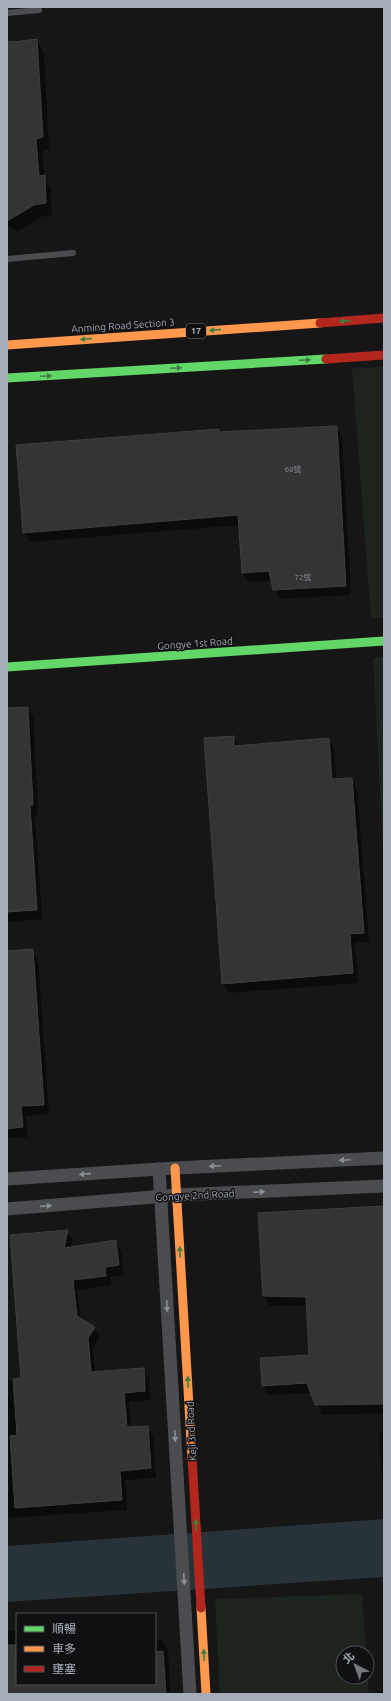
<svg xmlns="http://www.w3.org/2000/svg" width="391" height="1701" viewBox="0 0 391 1701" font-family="Ubuntu,'Noto Sans TC',sans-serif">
<rect width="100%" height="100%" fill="#161616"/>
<!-- green -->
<g fill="#1c241d">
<path d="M384 367V618H371L352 368Z"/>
<path d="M384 657V846L383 848 373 658Z"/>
<path d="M362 1594 366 1653H343V1677H367V1664L369 1694H220L215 1599Z"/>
</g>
<!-- water -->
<path fill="#283239" d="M384 1519V1577L7 1602V1546Z"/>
<!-- shadow -->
<g fill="#0007">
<path d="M7 40 9 44 37 40 44 53 49 149 43 151 44 177 51 188 52 215 41 217 18 231 7 226Z"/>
<path d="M337 427 342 437 351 595 280 599 272 581 248 582 243 573 240 525 30 542 24 532 218 430 220 433Z"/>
<path d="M27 708 33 717 38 814 35 815 42 919 7 922V709Z"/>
<path d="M233 737 239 746 329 739 334 749 336 780 351 779 357 789 369 942 355 943 358 983 229 993 223 984 205 739Z"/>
<path d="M32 950 38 960 49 1114 26 1116 28 1137 7 1138V952Z"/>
<path d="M384 1207V1413L322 1415 312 1393 268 1395 263 1386 310 1356 308 1306H270L264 1296 259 1214Z"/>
<path d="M67 1231 73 1240 71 1248 115 1241 121 1251 124 1275 110 1277 111 1285 77 1290 81 1320 94 1328 100 1337 93 1348 95 1373 143 1369 149 1379 150 1400 129 1402 131 1428 147 1427 153 1436 156 1478 125 1480 127 1510 7 1518V1380L22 1379Z"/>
<path d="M379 1432H384V1486L382 1482Z"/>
<path d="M7 1631H14L17 1636V1684H155V1641L162 1640 168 1650 170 1694H7Z"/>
<path d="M384 1691V1694H375V1692Z"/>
</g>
<!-- building -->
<g fill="#343435" stroke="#3e3f42">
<path d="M37 39 43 137 36 139 39 176 45 175 46 203 34 205 7 221V41L13 42Z"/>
<path d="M337 426 346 586 273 590 269 571 242 573 238 515 23 533 16 445 219 429V432Z"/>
<path d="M28 707 33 805H30L37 910 7 912V708Z"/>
<path d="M234 736V746L329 738 332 779 352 778 364 933 350 934 353 973 222 984 204 738Z"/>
<path d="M33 949 44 1105 21 1106 23 1127 7 1129V951Z"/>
<path d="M384 1206V1404L315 1405 307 1383 262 1386 260 1358 309 1355 306 1297 263 1296 258 1213Z"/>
<path d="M68 1230 64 1248 116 1240 119 1265 105 1267 106 1276 73 1280 77 1316 95 1327 88 1338 91 1372 144 1368 145 1391 124 1393 127 1427 148 1426 151 1468 120 1471 122 1500 15 1508 10 1436 17 1435 13 1379 21 1378 10 1235Z"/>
<path d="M7 1645H16L17 1684H155V1652L163 1651 166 1694H7Z"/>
</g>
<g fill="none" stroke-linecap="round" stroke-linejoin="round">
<!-- lane -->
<g stroke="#4a4c4f" stroke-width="6">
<path d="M7 13 39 10"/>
<path d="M7 259 73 253"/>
</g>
<!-- street -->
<g stroke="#4a4c4f" stroke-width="13">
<path d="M159 1169 190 1694"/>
<path d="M7 1179 175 1168 384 1158"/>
<path d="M7 1209 177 1195 384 1186"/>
</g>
<!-- fast -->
<g stroke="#63d668" stroke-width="9">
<path d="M7 378 326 359"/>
<path d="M7 667 384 641"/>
</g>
<!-- slow -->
<g stroke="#ff974d" stroke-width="9">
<path d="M7 345 320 323"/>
<path d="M175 1168 192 1457"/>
<path d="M201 1608 206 1694"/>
</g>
<!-- jam -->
<g stroke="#b3261e" stroke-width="9">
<path d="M320 323 384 318"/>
<path d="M326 359 384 355"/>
<path d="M192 1457 201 1608"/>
</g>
</g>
<!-- one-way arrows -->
<defs><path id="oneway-solid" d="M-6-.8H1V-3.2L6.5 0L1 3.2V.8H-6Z"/></defs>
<g fill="#3e7d41">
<use href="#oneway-solid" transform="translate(345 321) rotate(176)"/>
<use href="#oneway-solid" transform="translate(215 330) rotate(176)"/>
<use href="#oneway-solid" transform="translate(86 339) rotate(176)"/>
<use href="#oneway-solid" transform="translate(305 360) rotate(-3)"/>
<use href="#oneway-solid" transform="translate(176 368) rotate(-3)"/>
<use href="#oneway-solid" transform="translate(46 376) rotate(-3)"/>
<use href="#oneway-solid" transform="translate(180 1252) rotate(-93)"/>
<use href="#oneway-solid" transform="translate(188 1382) rotate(-93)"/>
<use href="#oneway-solid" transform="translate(196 1525) rotate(-93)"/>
<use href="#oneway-solid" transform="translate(204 1655) rotate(-93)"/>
</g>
<g fill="#8a8f98">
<use href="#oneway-solid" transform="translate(345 1160) rotate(177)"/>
<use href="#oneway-solid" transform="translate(215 1166) rotate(177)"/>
<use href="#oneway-solid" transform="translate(85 1174) rotate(176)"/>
<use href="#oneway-solid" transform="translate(259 1192) rotate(-3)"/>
<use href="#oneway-solid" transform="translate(46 1206) rotate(-4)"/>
<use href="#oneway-solid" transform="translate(167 1306) rotate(87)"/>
<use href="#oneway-solid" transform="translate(175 1436) rotate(87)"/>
<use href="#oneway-solid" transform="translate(184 1579) rotate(87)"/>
</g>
<g text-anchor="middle" stroke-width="3" stroke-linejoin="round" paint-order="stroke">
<!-- number labels -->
<g font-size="8" fill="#8a8e97">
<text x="293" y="472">68號</text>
<text x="303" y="580">72號</text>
</g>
<!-- shield labels -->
<rect fill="#101012" stroke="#797d86" stroke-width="1" x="186" y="324" width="20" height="14" rx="3"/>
<g font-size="9" font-weight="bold" fill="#a6acb8">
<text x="196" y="334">17</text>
</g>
<!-- street labels -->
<g font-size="10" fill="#a6acb8" stroke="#101012">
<text transform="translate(123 325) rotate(-4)" y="4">Anming Road Section 3</text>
<text transform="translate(195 643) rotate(-4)" y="4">Gongye 1st Road</text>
<text transform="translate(195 1195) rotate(-3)" y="4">Gongye 2nd Road</text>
<text transform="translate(191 1431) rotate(-93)" y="4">Keji 3rd Road</text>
</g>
</g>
<!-- border -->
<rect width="391" height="1701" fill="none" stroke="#a6acb8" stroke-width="16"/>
<!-- legend -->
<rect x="16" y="1613" width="140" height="72" fill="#101012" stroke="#4c4e54"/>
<rect x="24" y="1626" width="20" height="6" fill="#63d668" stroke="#4c4e54"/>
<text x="52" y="1633" font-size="12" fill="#a6acb8">順暢</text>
<rect x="24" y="1646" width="20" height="6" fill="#ff974d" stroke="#4c4e54"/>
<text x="52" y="1653" font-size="12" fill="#a6acb8">車多</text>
<rect x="24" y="1666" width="20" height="6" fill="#b3261e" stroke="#4c4e54"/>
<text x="52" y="1673" font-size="12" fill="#a6acb8">壅塞</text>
<!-- north arrow -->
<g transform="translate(355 1665) rotate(318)"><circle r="19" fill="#101012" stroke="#4c4e54"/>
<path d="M0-3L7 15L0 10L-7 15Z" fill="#74787f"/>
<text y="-6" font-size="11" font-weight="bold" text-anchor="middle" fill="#a6acb8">北</text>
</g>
</svg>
